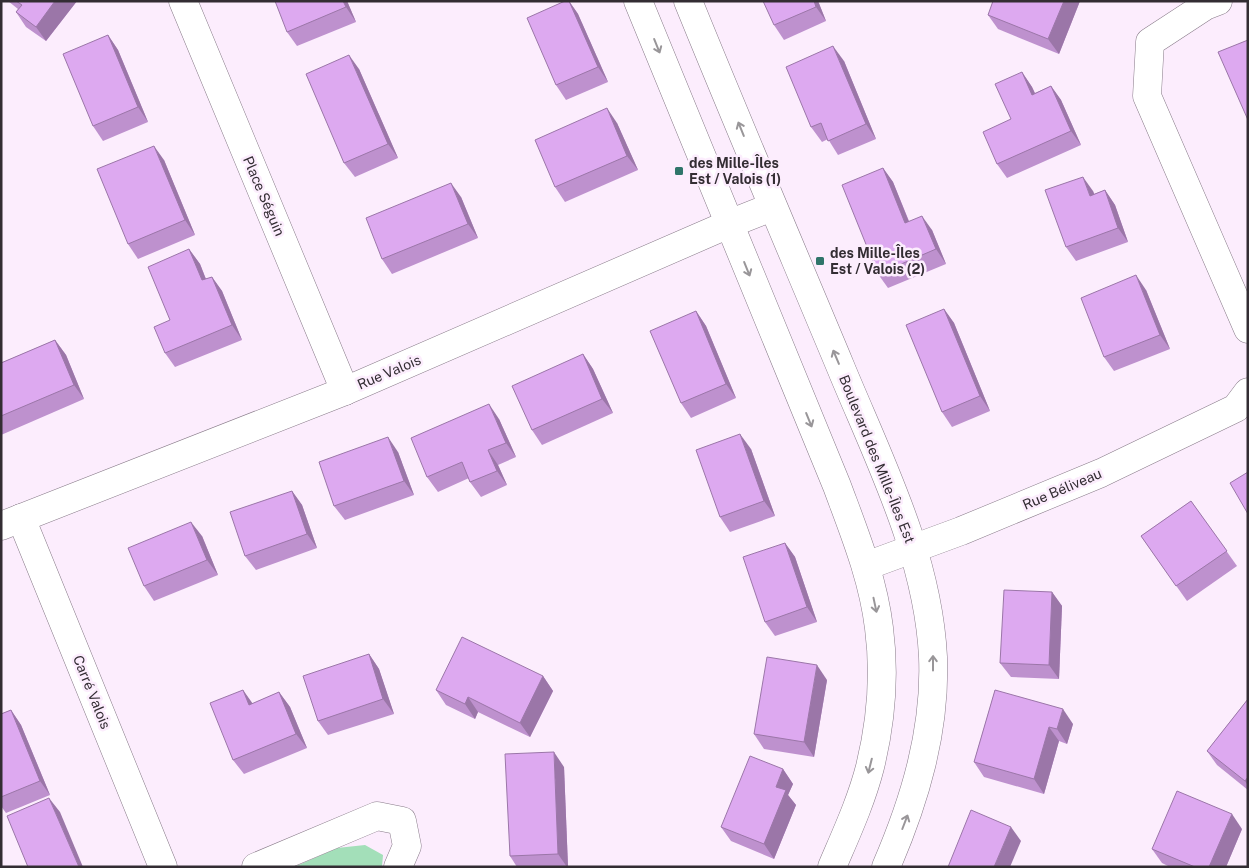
<svg xmlns="http://www.w3.org/2000/svg" width="1249" height="868" viewBox="0 0 1249 868" font-family="'Public Sans',sans-serif">
<rect width="100%" height="100%" fill="#fcedfd"/>
<!-- green -->
<path fill="#a3dfb9" d="M365 845 383 855 382 867H294L337 848Z"/>
<g fill="none" stroke-linecap="round" stroke-linejoin="round">
<!-- minor casing -->
<g stroke="#887b89" stroke-width="29">
<g id="minor">
<path d="M183 1 345 391"/>
<path d="M638 1 837 486C854 532 873 578 879 628 885 674 881 722 870 767 861 802 846 834 832 867"/>
<path d="M688 1C738 124 790 246 841 368 879 460 928 555 933 657 936 730 915 800 886 867"/>
<path d="M1218 1 1205 6 1150 42 1147 96 1248 329"/>
<path d="M21 518 163 867"/>
<path d="M1 526 345 391 729 224 772 207"/>
<path d="M866 566 961 531 1101 473 1236 408 1248 392"/>
<path d="M256 867 377 816 402 821 407 846 398 867"/>
</g>
</g>
<!-- minor -->
<use href="#minor" stroke="#fff" stroke-width="28"/>
</g>
<!-- wall -->
<g fill="#be91ce">
<path d="M8 1H77L46 41 26 27 16 12 18 9Z"/>
<path d="M347 1 356 22 297 46 287 32Z"/>
<path d="M569 1 578 14 608 82 566 100 556 85Z"/>
<path d="M818 1 826 21 784 40 774 25Z"/>
<path d="M1080 1 1059 54 998 29 988 15Z"/>
<path d="M108 35 118 50 148 122 103 141 93 126Z"/>
<path d="M844 61 876 139 838 155 828 139 822 142 811 127Z"/>
<path d="M359 69 398 158 355 177 344 163Z"/>
<path d="M1022 72 1032 87 1035 93 1051 86 1061 100 1081 145 1007 178 997 164 1011 119Z"/>
<path d="M617 123 638 170 565 202 555 187Z"/>
<path d="M164 160 195 235 138 259 128 244Z"/>
<path d="M883 168 893 182 909 221 932 230 946 264 888 288 878 274Z"/>
<path d="M1105 190 1115 205 1128 242 1076 261 1066 247 1093 191 1094 194Z"/>
<path d="M461 197 478 238 392 274 382 259Z"/>
<path d="M189 249 200 264 206 279 212 277 222 291 242 340 175 367 165 353 170 320Z"/>
<path d="M1146 290 1170 349 1114 371 1104 357Z"/>
<path d="M944 309 954 323 990 411 952 427 942 412Z"/>
<path d="M696 311 706 326 736 398 691 418 681 403Z"/>
<path d="M55 340 66 355 84 399 1 435V363Z"/>
<path d="M583 354 593 369 613 413 542 445 532 430Z"/>
<path d="M499 419 516 457 498 465 507 485 481 497 470 482 469 478 438 492 427 477Z"/>
<path d="M751 449 775 516 730 532 720 517Z"/>
<path d="M398 452 414 495 345 520 334 506Z"/>
<path d="M292 491 302 505 317 548 256 570 245 556Z"/>
<path d="M1191 501 1237 566 1187 601 1141 536Z"/>
<path d="M202 536 218 575 154 601 144 586Z"/>
<path d="M785 543 795 557 817 622 775 636 765 622Z"/>
<path d="M1052 592 1062 606 1059 679 1011 677 1000 663Z"/>
<path d="M369 654 379 669 394 714 328 735 318 721Z"/>
<path d="M543 676 553 691 530 737 478 712 475 719 446 705 436 690Z"/>
<path d="M827 680 814 757 764 749 754 734Z"/>
<path d="M243 690 252 704 279 692 290 707 307 748 244 774 233 760Z"/>
<path d="M995 690 1073 724 1067 744 1059 741 1044 794 984 777 974 762Z"/>
<path d="M1248 699V790L1217 765 1207 751Z"/>
<path d="M11 710 21 725 50 795 6 813 1 806V714Z"/>
<path d="M564 767 568 867H517L510 856Z"/>
<path d="M783 769 793 784 788 795 796 805 774 859 731 841 721 827Z"/>
<path d="M1242 829 1226 867H1170L1162 863 1152 849Z"/>
</g>
<!-- shaded-wall -->
<g fill="#9b76a8">
<path d="M55 1H77L46 41 36 27Z"/>
<path d="M343 1H347L356 22 346 7Z"/>
<path d="M569 1 578 14 608 82 598 67Z"/>
<path d="M814 1H818L826 21 816 7Z"/>
<path d="M1064 1H1080L1059 54 1048 39Z"/>
<path d="M108 35 118 50 148 122 138 107Z"/>
<path d="M833 46 844 61 876 139 866 124Z"/>
<path d="M349 55 359 69 398 158 388 144Z"/>
<path d="M1022 72 1032 87 1042 109 1032 95Z"/>
<path d="M1051 86 1061 100 1081 145 1071 131Z"/>
<path d="M607 108 617 123 638 170 627 156Z"/>
<path d="M154 146 164 160 195 235 185 220Z"/>
<path d="M883 168 893 182 915 237 905 223Z"/>
<path d="M1083 177 1093 191 1100 210 1090 196Z"/>
<path d="M451 183 461 197 478 238 468 224Z"/>
<path d="M1105 190 1115 205 1128 242 1118 228Z"/>
<path d="M922 216 932 230 946 264 936 249Z"/>
<path d="M189 249 200 264 212 295 202 280Z"/>
<path d="M1136 275 1146 290 1170 349 1160 335Z"/>
<path d="M212 277 222 291 242 340 232 325Z"/>
<path d="M944 309 954 323 990 411 980 396Z"/>
<path d="M696 311 706 326 736 398 726 384Z"/>
<path d="M55 340 66 355 84 399 74 385Z"/>
<path d="M583 354 593 369 613 413 602 399Z"/>
<path d="M489 404 499 419 516 457 506 443Z"/>
<path d="M740 434 751 449 775 516 764 501Z"/>
<path d="M388 437 398 452 414 495 404 481Z"/>
<path d="M488 450 498 465 507 485 497 471Z"/>
<path d="M292 491 302 505 317 548 307 534Z"/>
<path d="M191 522 202 536 218 575 207 560Z"/>
<path d="M785 543 795 557 817 622 807 607Z"/>
<path d="M1052 592 1062 606 1059 679 1049 665Z"/>
<path d="M369 654 379 669 394 714 383 699Z"/>
<path d="M817 665 827 680 814 757 804 742Z"/>
<path d="M543 676 553 691 530 737 520 723Z"/>
<path d="M243 690 253 704 249 705Z"/>
<path d="M279 692 290 707 307 748 296 734Z"/>
<path d="M468 697 478 712 475 719 465 704Z"/>
<path d="M1063 709 1073 724 1067 744 1057 729Z"/>
<path d="M11 710 21 725 50 795 40 781Z"/>
<path d="M1049 727 1059 741 1044 794 1034 779Z"/>
<path d="M554 752 564 767 568 867H567L558 854Z"/>
<path d="M783 769 793 784 788 795 796 805 774 859 764 844 776 787Z"/>
<path d="M1248 777V786L1245 781Z"/>
<path d="M49 798 60 812 83 867H79Z"/>
<path d="M1232 814 1242 829 1226 867H1209Z"/>
<path d="M1011 827 1021 841 1010 867H994Z"/>
</g>
<!-- building -->
<g fill="#dda9f0" stroke="#9b76a8">
<path d="M16 1H55L36 27 16 12 22 5Z"/>
<path d="M275 1H343L346 7 287 32Z"/>
<path d="M565 1H569L598 67 556 85 527 18Z"/>
<path d="M763 1H814L816 7 774 25Z"/>
<path d="M993 1H1064L1048 39 988 15Z"/>
<path d="M108 35 138 107 93 126 63 54Z"/>
<path d="M1248 40V120L1218 52Z"/>
<path d="M833 46 866 124 828 141 821 123 811 127 786 67Z"/>
<path d="M349 55 388 144 344 163 306 74Z"/>
<path d="M1022 72 1032 95 1051 86 1071 131 997 164 983 132 1011 119 995 84Z"/>
<path d="M607 108 627 156 555 187 535 140Z"/>
<path d="M154 146 185 220 128 244 97 169Z"/>
<path d="M883 168 905 223 922 216 936 249 878 274 842 185Z"/>
<path d="M1083 177 1090 196 1105 190 1118 228 1066 247 1045 190Z"/>
<path d="M451 183 468 224 382 259 366 218Z"/>
<path d="M189 249 202 280 212 277 232 325 165 353 154 327 170 320 148 267Z"/>
<path d="M1136 275 1160 335 1104 357 1081 298Z"/>
<path d="M944 309 980 396 942 412 906 325Z"/>
<path d="M696 311 726 384 681 403 650 331Z"/>
<path d="M55 340 74 385 1 416V363Z"/>
<path d="M583 354 602 399 532 430 512 386Z"/>
<path d="M489 404 506 443 488 450 497 471 470 482 462 462 427 477 411 438Z"/>
<path d="M740 434 764 501 720 517 696 450Z"/>
<path d="M388 437 404 481 334 506 319 462Z"/>
<path d="M1248 472V514L1230 483Z"/>
<path d="M292 491 307 534 245 556 230 512Z"/>
<path d="M1191 501 1227 551 1176 586 1141 536Z"/>
<path d="M191 522 207 560 144 586 128 548Z"/>
<path d="M785 543 807 607 765 622 743 557Z"/>
<path d="M1004 590 1052 592 1049 665 1000 663Z"/>
<path d="M462 637 543 676 520 723 468 697 465 704 436 690Z"/>
<path d="M369 654 383 699 318 721 303 676Z"/>
<path d="M767 657 817 665 804 742 754 734Z"/>
<path d="M243 690 249 705 279 692 296 734 233 760 210 703Z"/>
<path d="M995 690 1063 709 1057 729 1049 727 1034 779 974 762Z"/>
<path d="M1248 699V777L1245 781 1207 751Z"/>
<path d="M11 710 40 781 1 797V714Z"/>
<path d="M554 752 558 854 510 856 505 754Z"/>
<path d="M750 756 783 769 776 787 786 790 764 844 721 827Z"/>
<path d="M1177 791 1232 814 1209 867H1195L1152 849Z"/>
<path d="M49 798 79 867H28L7 816Z"/>
<path d="M971 810 1011 827 994 867H948Z"/>
</g>
<!-- one-way arrows -->
<defs><path id="oneway-shaft" d="M-6 0H5M1.5-3L5.5 0L1.5 3" fill="none" stroke-width="1.6" stroke-linecap="round" stroke-linejoin="round" transform="scale(1.25)"/></defs>
<g stroke="#999699">
<use href="#oneway-shaft" transform="translate(657 46) rotate(68)"/>
<use href="#oneway-shaft" transform="translate(741 129) rotate(-112)"/>
<use href="#oneway-shaft" transform="translate(747 269) rotate(68)"/>
<use href="#oneway-shaft" transform="translate(836 357) rotate(-113)"/>
<use href="#oneway-shaft" transform="translate(809 420) rotate(68)"/>
<use href="#oneway-shaft" transform="translate(875 605) rotate(78)"/>
<use href="#oneway-shaft" transform="translate(933 663) rotate(-90)"/>
<use href="#oneway-shaft" transform="translate(870 766) rotate(104)"/>
<use href="#oneway-shaft" transform="translate(905 822) rotate(-69)"/>
</g>
<!-- markers -->
<g fill="#2f756a" stroke="#fcedfd" stroke-width="2">
<rect x="674" y="166" width="10" height="10" rx="2.5"/>
<rect x="815" y="256" width="10" height="10" rx="2.5"/>
</g>
<g text-anchor="middle" stroke-width="5" stroke-linejoin="round" paint-order="stroke">
<!-- poi labels -->
<g font-size="14" font-weight="bold" fill="#332d33" stroke="#fcedfd" text-anchor="start">
<text x="689" y="168">des Mille-Îles<tspan x="689" dy="16">Est / Valois (1)</tspan></text>
<text x="830" y="258">des Mille-Îles<tspan x="830" dy="16">Est / Valois (2)</tspan></text>
</g>
<!-- street labels -->
<g font-size="14" fill="#332d33" stroke="#fcedfd">
<text transform="translate(264 196) rotate(67)" y="5">Place Séguin</text>
<text transform="translate(389 372) rotate(-23)" y="5">Rue Valois</text>
<text transform="translate(877 459) rotate(68)" y="5">Boulevard des Mille-Îles Est</text>
<text transform="translate(1062 489) rotate(-23)" y="5">Rue Béliveau</text>
<text transform="translate(92 692) rotate(68)" y="5">Carré Valois</text>
</g>
</g>
<!-- border -->
<rect width="1249" height="868" fill="none" stroke="#332d33" stroke-width="5"/>
</svg>
